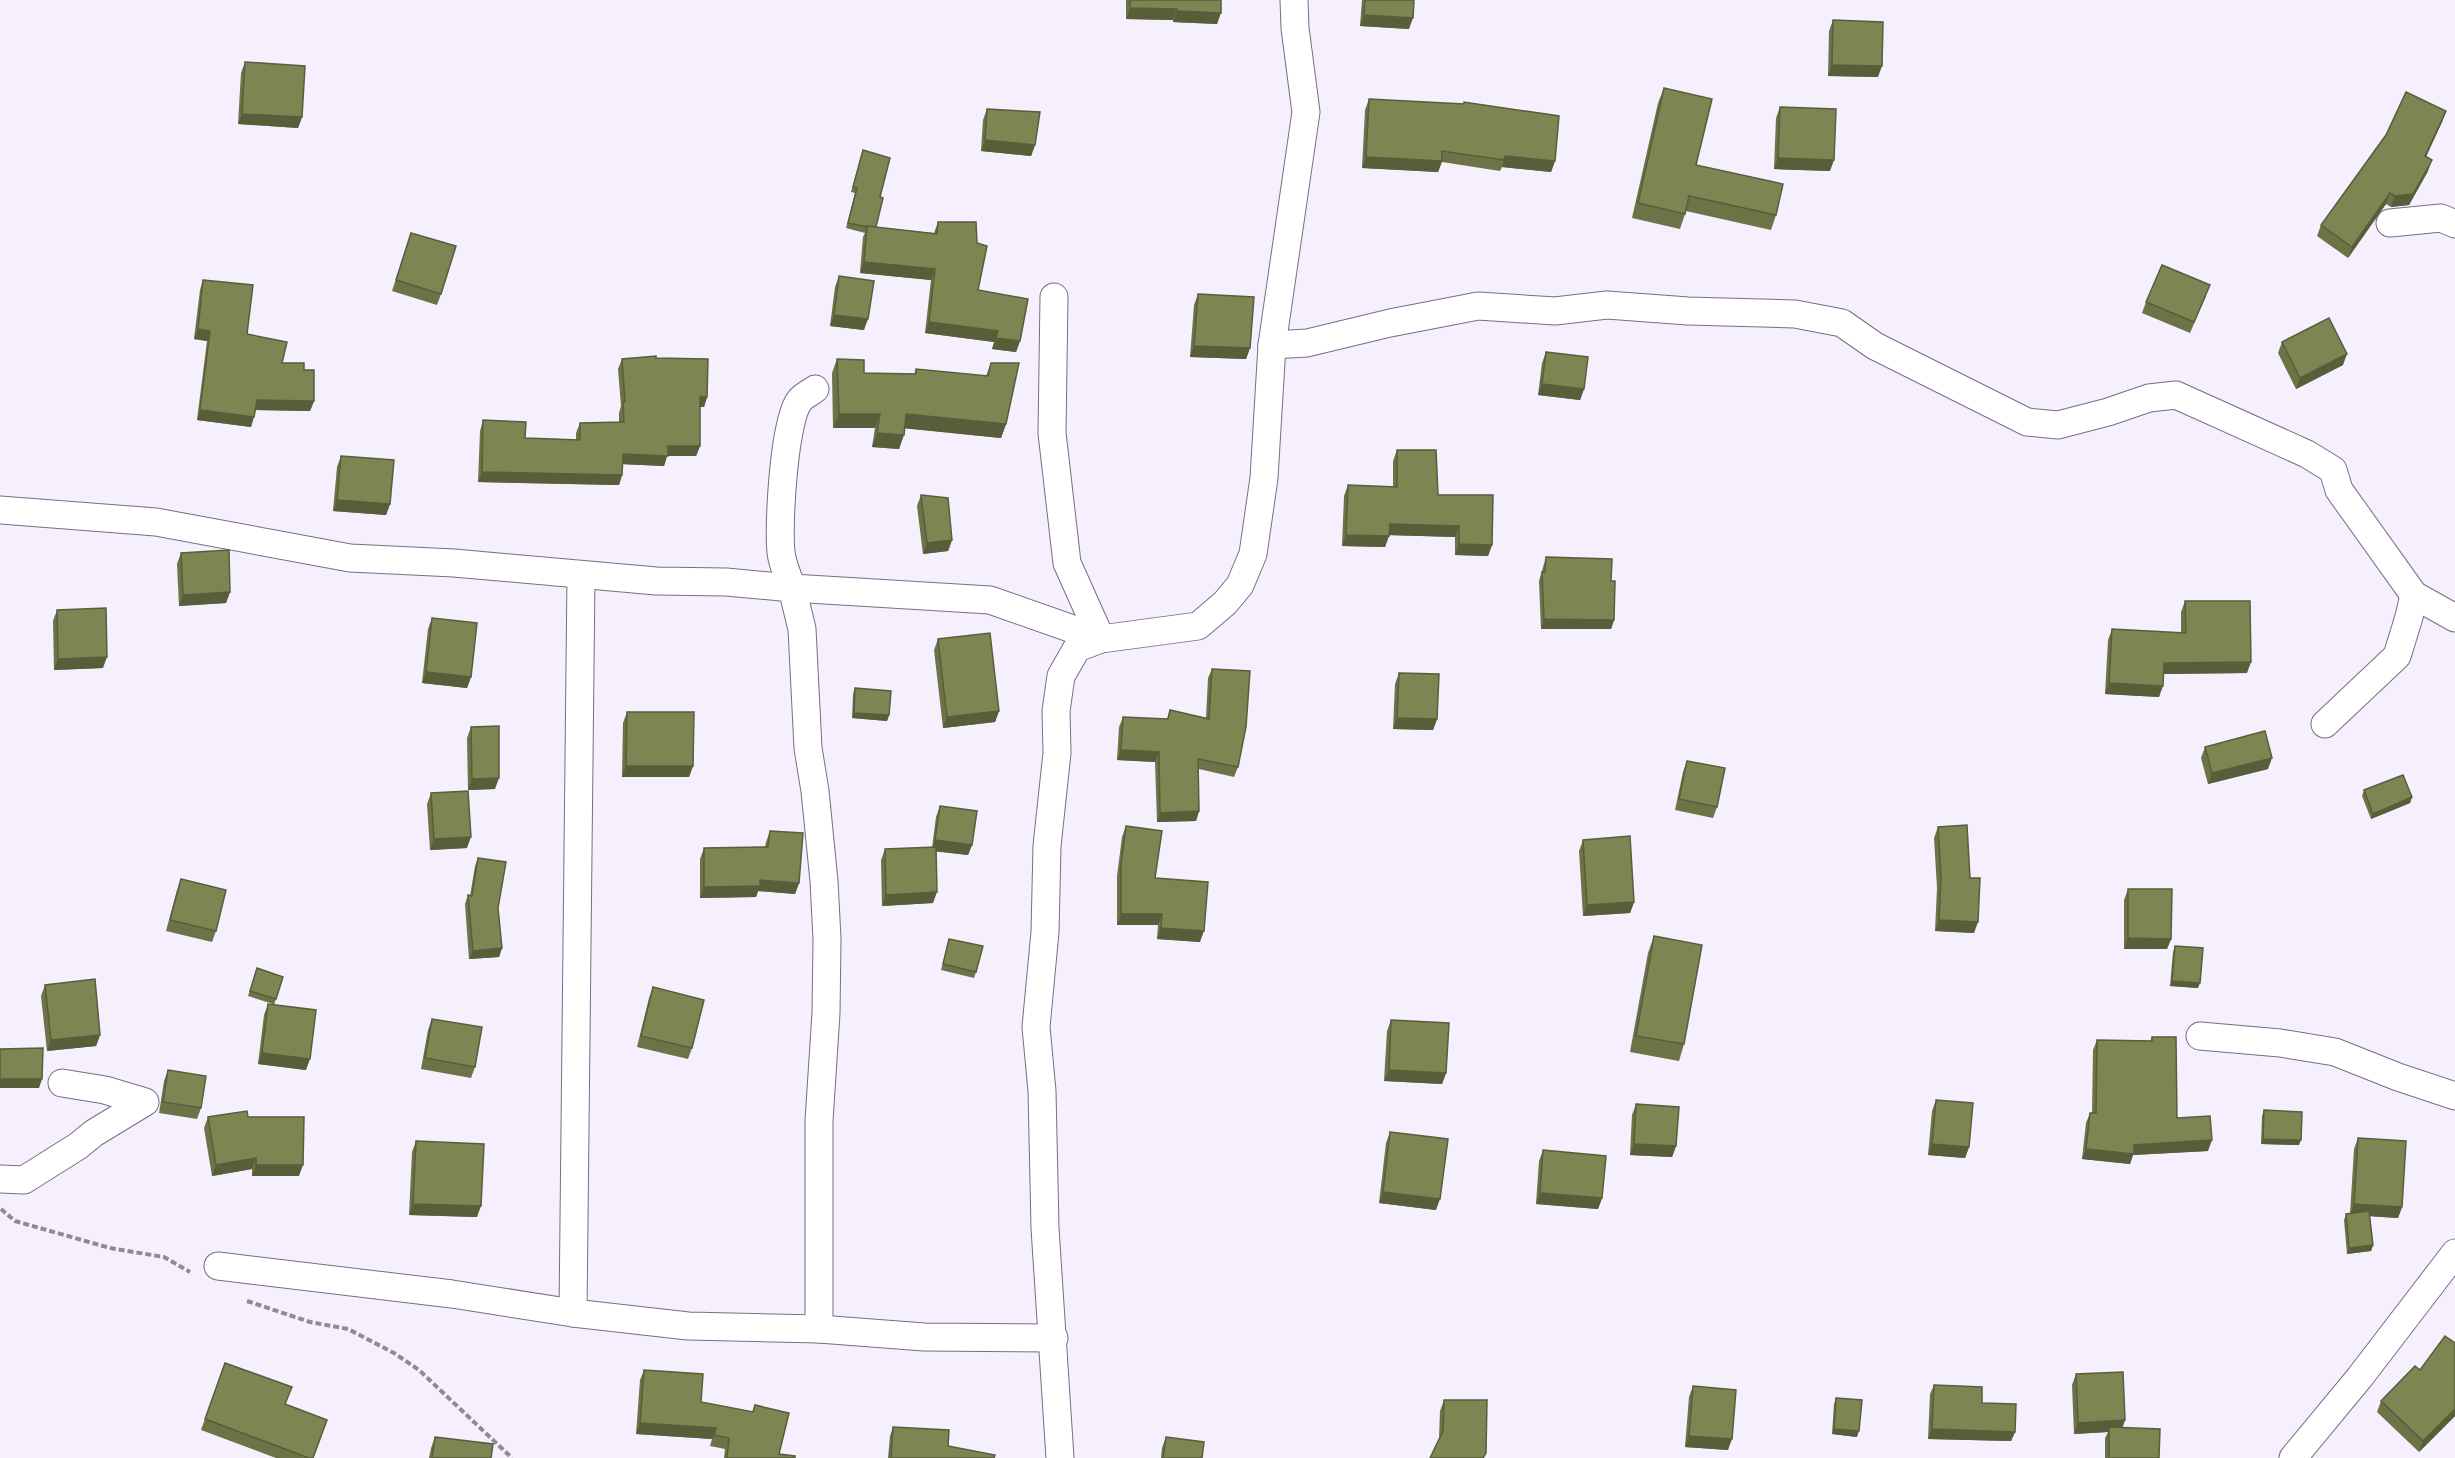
<svg xmlns="http://www.w3.org/2000/svg" width="2455" height="1458" viewBox="0 0 2455 1458" font-family="Poppins,sans-serif">
<rect width="100%" height="100%" fill="#f5effe"/>
<g fill="none" stroke-linecap="round" stroke-linejoin="round">
<!-- minor casing -->
<g stroke="#776e84" stroke-width="29">
<g id="minor">
<path d="M2390 223 2441 218 2455 224"/>
<path d="M1054 297 1052 433 1067 563 1101 639"/>
<path d="M1272 345 1307 343 1390 323 1478 306 1555 311 1607 305 1688 311 1795 314 1842 323 1875 346 2027 422 2058 425 2108 412 2149 398 2176 395 2307 454 2333 470 2339 490 2414 595 2455 618"/>
<path d="M815 389C810 393 803 396 800 400 784 418 778 526 781 552 782 564 788 576 792 588L990 600 1101 639"/>
<path d="M0 510 156 522 350 558 454 563 656 581 726 582 792 588 802 629 808 748 815 791 824 881 827 939 826 1013 819 1121V1329"/>
<path d="M2325 724 2397 656 2409 617 2414 595"/>
<path d="M2200 1036 2280 1043 2335 1052 2398 1077 2455 1096"/>
<path d="M0 1179 24 1180 78 1146 94 1133 145 1102 105 1090 62 1083"/>
<path d="M218 1266 452 1294 573 1313 688 1326 819 1329 924 1337 1054 1338"/>
<path d="M573 1313 581 576"/>
<path d="M1060 1458 1045 1228 1042 1091 1036 1027 1045 932 1047 846 1057 753 1056 711 1061 676 1077 648 1101 639 1198 626 1225 603 1240 585 1253 554 1264 478 1272 345 1306 112 1295 28 1294 0"/>
<path d="M2293 1458 2360 1377 2455 1253"/>
</g>
</g>
<!-- path -->
<g stroke="#8f8a96" stroke-width="4" stroke-dasharray="6 3" stroke-linecap="butt">
<path d="M1 1209 15 1221 110 1248 164 1257 190 1272"/>
<path d="M247 1301 310 1322 348 1329 394 1353 419 1370 512 1458"/>
</g>
<!-- minor -->
<use href="#minor" stroke="#fff" stroke-width="27"/>
</g>
<!-- wall -->
<g fill="#6b7347">
<path d="M1126 0H1221L1217 24 1173 22V20L1126 19Z"/>
<path d="M1362 0H1414L1409 29 1360 26Z"/>
<path d="M1833 20 1878 77 1828 76 1829 31Z"/>
<path d="M245 62 302 117 298 128 238 124 241 73Z"/>
<path d="M1664 88 1696 165 1776 215 1771 230 1686 211 1680 229 1632 218 1658 103Z"/>
<path d="M1369 99 1555 161 1551 172 1502 167 1500 171 1442 162 1438 172 1362 168 1365 110Z"/>
<path d="M1780 107 1830 171 1774 169 1776 118Z"/>
<path d="M987 109 1035 145 1031 156 981 151 983 120Z"/>
<path d="M2446 111 2442 122 2426 157 2428 171 2409 205 2391 207 2386 204 2348 258 2317 236 2321 225Z"/>
<path d="M863 150 880 197 876 227 934 233 938 222 978 290 1020 341 1016 352 992 349 994 342 925 333 931 280 860 273 863 237 865 233 846 228 855 193 851 192Z"/>
<path d="M411 233 441 294 437 305 392 291Z"/>
<path d="M839 276 864 330 830 326 835 287Z"/>
<path d="M203 280 247 334 282 363 304 370 314 401 310 411 255 410 251 427 197 420 207 341 194 339 200 290Z"/>
<path d="M1198 294 1250 348 1246 359 1190 357 1194 305Z"/>
<path d="M2206 296 2190 333 2142 313 2146 302Z"/>
<path d="M2282 342 2343 365 2296 389 2278 353Z"/>
<path d="M1546 352 1584 389 1580 400 1538 395 1542 363Z"/>
<path d="M656 358 707 397 704 407H700V446L696 456H667L664 466 622 464V475L619 485 478 482 480 431 483 420 525 438 576 440V433L580 423 619 422V413L621 406 618 369 622 359Z"/>
<path d="M837 359 864 373 914 374 916 369 986 376 991 363 1006 424 1001 438 905 428 899 449 872 447 875 428H833L832 373Z"/>
<path d="M1397 450 1438 495 1492 545 1488 556 1455 555V537L1389 535 1385 547 1342 546 1344 496 1348 485 1393 487V461Z"/>
<path d="M341 456 390 504 386 515 333 511 337 467Z"/>
<path d="M921 495 952 540 948 551 923 554 917 506Z"/>
<path d="M181 553 230 592 226 603 179 606 177 564Z"/>
<path d="M1546 557 1611 581 1614 620 1611 629H1541L1539 581Z"/>
<path d="M2185 601 2247 673 2164 674 2159 697 2105 694 2108 640 2112 629 2181 633V612Z"/>
<path d="M57 610 103 668 54 670 53 621Z"/>
<path d="M432 618 471 677 467 688 422 683 428 629Z"/>
<path d="M938 639 999 711 995 722 943 728 934 650Z"/>
<path d="M1212 669 1238 767 1234 777 1199 769V811L1196 821 1157 822 1155 762 1117 760 1119 727 1123 717 1167 719 1170 710 1206 718 1208 678Z"/>
<path d="M1399 673 1437 719 1433 730 1393 729 1395 684Z"/>
<path d="M855 688 889 715 887 721 852 718 853 694Z"/>
<path d="M627 712 693 766 689 777H622L623 723Z"/>
<path d="M471 727 495 789 468 790 467 738Z"/>
<path d="M2205 747 2268 769 2208 784 2201 758Z"/>
<path d="M1687 761 1717 807 1713 818 1675 810 1683 772Z"/>
<path d="M2364 790 2412 797 2410 803 2371 819 2362 796Z"/>
<path d="M431 793 467 848 430 850 427 804Z"/>
<path d="M940 806 972 845 968 855 936 851 933 903 882 906 881 860 885 849 932 848 936 817Z"/>
<path d="M1126 826 1155 878 1200 942 1157 939 1158 925H1117V876L1122 837Z"/>
<path d="M1938 827 1970 878 1974 933 1935 931 1937 888 1934 838Z"/>
<path d="M770 831 799 883 795 894 758 891 756 897 700 898V859L704 848 765 847 766 842Z"/>
<path d="M1583 840 1634 902 1630 913 1583 916 1579 851Z"/>
<path d="M478 858 498 908 502 948 499 957 469 959 465 904 468 895 470 896 475 866Z"/>
<path d="M181 879 216 931 212 942 166 931 177 890Z"/>
<path d="M2128 889 2171 939 2167 949H2124V900Z"/>
<path d="M1654 936 1684 1044 1679 1061 1630 1052 1648 953Z"/>
<path d="M949 939 976 972 974 978 941 970Z"/>
<path d="M2175 946 2198 988 2170 986 2173 952Z"/>
<path d="M257 968 283 977 274 1005 306 1070 258 1064 264 1015 268 1004H273L248 996Z"/>
<path d="M45 985 100 1035 96 1046 47 1051 41 996Z"/>
<path d="M653 987 692 1048 688 1059 637 1047 649 998Z"/>
<path d="M432 1019 475 1067 471 1078 421 1069 428 1030Z"/>
<path d="M1391 1020 1446 1073 1442 1084 1384 1081 1387 1031Z"/>
<path d="M2152 1037 2177 1118 2208 1151 2133 1155 2130 1164 2082 1159 2086 1123 2090 1113H2092L2093 1050 2097 1040 2150 1041Z"/>
<path d="M168 1070 201 1108 197 1119 159 1113 164 1081Z"/>
<path d="M1936 1100 1969 1147 1965 1158 1928 1155 1932 1111Z"/>
<path d="M1636 1104 1676 1146 1672 1157 1630 1155 1632 1115Z"/>
<path d="M2264 1110 2299 1145 2261 1144 2262 1116Z"/>
<path d="M208 1117H248L299 1176H252V1169L212 1176 204 1128Z"/>
<path d="M1390 1132 1436 1210 1379 1203 1386 1143Z"/>
<path d="M2358 1138 2402 1207 2398 1218 2370 1216 2373 1245 2371 1251 2347 1254 2344 1220 2346 1214H2350L2354 1149Z"/>
<path d="M416 1141 477 1217 409 1215 412 1152Z"/>
<path d="M1543 1150 1602 1198 1598 1209 1536 1204 1539 1161Z"/>
<path d="M2455 1343V1416L2419 1452 2377 1412 2381 1401Z"/>
<path d="M225 1363 285 1404 313 1458H276L201 1430Z"/>
<path d="M644 1370 701 1402 753 1412 755 1405 779 1454 795 1458H724L725 1449 710 1446 712 1439 636 1434 640 1380Z"/>
<path d="M2076 1374 2125 1420 2122 1428 2159 1458H2105V1438L2108 1432 2074 1434 2072 1385Z"/>
<path d="M1934 1385 1982 1403 2015 1432 2011 1441 1928 1439 1930 1394Z"/>
<path d="M1693 1386 1728 1450 1685 1447 1689 1397Z"/>
<path d="M1836 1398 1857 1437 1832 1434 1834 1404Z"/>
<path d="M1444 1400 1484 1458 1439 1439 1440 1411Z"/>
<path d="M893 1427 948 1446 994 1458H888L890 1436Z"/>
<path d="M435 1437 491 1458H429L431 1448Z"/>
<path d="M1166 1437 1202 1458H1161L1162 1448Z"/>
</g>
<!-- shaded-wall -->
<g fill="#575e3a">
<path d="M1130 8 1177 9 1173 20 1126 19Z"/>
<path d="M1177 11 1221 13 1217 24 1173 22Z"/>
<path d="M1364 15 1413 18 1409 29 1360 26Z"/>
<path d="M1832 65 1882 66 1878 77 1828 76Z"/>
<path d="M2446 111 2442 122 2421 167 2425 156Z"/>
<path d="M242 114 302 117 298 128 238 124Z"/>
<path d="M985 140 1035 145 1031 156 981 151Z"/>
<path d="M1505 156 1555 161 1551 172 1502 167Z"/>
<path d="M1366 157 1442 161 1438 172 1362 168Z"/>
<path d="M1778 158 1834 160 1830 171 1774 169Z"/>
<path d="M2432 160 2428 171 2409 205 2391 207 2395 196Z"/>
<path d="M2390 193 2386 204 2348 258 2352 247Z"/>
<path d="M864 262 935 269 931 280 860 273Z"/>
<path d="M834 315 868 319 864 330 830 326Z"/>
<path d="M929 322 998 331 994 342 925 333Z"/>
<path d="M198 329 210 331 207 341 194 339Z"/>
<path d="M996 338 1020 341 1016 352 992 349Z"/>
<path d="M1194 346 1250 348 1246 359 1190 357Z"/>
<path d="M2347 354 2343 365 2296 389 2300 378Z"/>
<path d="M1542 384 1584 389 1580 400 1538 395Z"/>
<path d="M700 397H707L704 407H696Z"/>
<path d="M257 400 314 401 310 411 253 410Z"/>
<path d="M200 410 254 417 251 427 197 420Z"/>
<path d="M839 414H880L875 428H833Z"/>
<path d="M906 414 1006 424 1001 438 901 428Z"/>
<path d="M877 433 904 435 899 449 872 447Z"/>
<path d="M668 446H700L696 456H667L664 466 619 464 623 454Z"/>
<path d="M482 472 622 475 619 485 478 482Z"/>
<path d="M337 500 390 504 386 515 333 511Z"/>
<path d="M1390 524 1459 526 1455 537 1386 535Z"/>
<path d="M1346 535 1389 536 1385 547 1342 546Z"/>
<path d="M952 540 948 551 923 554 927 543Z"/>
<path d="M1459 544 1492 545 1488 556 1455 555Z"/>
<path d="M230 592 226 603 179 606 183 595Z"/>
<path d="M1544 619 1614 620 1611 629H1541Z"/>
<path d="M107 657 103 668 54 670 58 659Z"/>
<path d="M2251 662 2247 673 2160 674 2164 663Z"/>
<path d="M426 672 471 677 467 688 422 683Z"/>
<path d="M2109 683 2163 686 2159 697 2105 694Z"/>
<path d="M999 711 995 722 943 728 947 717Z"/>
<path d="M854 713 889 715 887 721 852 718Z"/>
<path d="M1397 718 1437 719 1433 730 1393 729Z"/>
<path d="M1121 750 1159 752 1155 762 1117 760Z"/>
<path d="M2272 758 2268 769 2208 784 2212 773Z"/>
<path d="M626 766H693L689 777H622Z"/>
<path d="M499 778 495 789 468 790 472 779Z"/>
<path d="M2412 797 2410 803 2371 819 2373 814Z"/>
<path d="M1199 811 1196 821 1157 822 1160 813Z"/>
<path d="M471 837 467 848 430 850 434 839Z"/>
<path d="M935 840 972 845 968 855 931 851Z"/>
<path d="M760 880 799 883 795 894 758 891 756 897 700 898 704 887Z"/>
<path d="M937 892 933 903 882 906 886 895Z"/>
<path d="M1634 902 1630 913 1583 916 1587 905Z"/>
<path d="M1121 914H1162L1158 925H1117Z"/>
<path d="M1939 920 1978 922 1974 933 1935 931Z"/>
<path d="M1161 928 1204 931 1200 942 1157 939Z"/>
<path d="M2128 938 2171 939 2167 949H2124Z"/>
<path d="M502 948 499 957 469 959 473 951Z"/>
<path d="M2172 981 2200 983 2198 988 2170 986Z"/>
<path d="M100 1035 96 1046 47 1051 51 1040Z"/>
<path d="M262 1053 310 1059 306 1070 258 1064Z"/>
<path d="M1389 1070 1446 1073 1442 1084 1384 1081Z"/>
<path d="M0 1079H42L39 1088H0Z"/>
<path d="M2263 1139 2301 1140 2299 1145 2261 1144Z"/>
<path d="M2212 1140 2208 1151 2133 1155 2130 1164 2082 1159 2086 1149Z"/>
<path d="M1634 1144 1676 1146 1672 1157 1630 1155Z"/>
<path d="M1932 1144 1969 1147 1965 1158 1928 1155Z"/>
<path d="M256 1158 252 1169 212 1176 216 1165Z"/>
<path d="M256 1165H303L299 1176H252Z"/>
<path d="M1383 1192 1440 1199 1436 1210 1379 1203Z"/>
<path d="M1540 1193 1602 1198 1598 1209 1536 1204Z"/>
<path d="M413 1204 481 1206 477 1217 409 1215Z"/>
<path d="M2354 1204 2402 1207 2398 1218 2350 1215Z"/>
<path d="M2373 1245 2371 1251 2347 1254 2349 1248Z"/>
<path d="M2455 1409V1416L2419 1452 2423 1441Z"/>
<path d="M2125 1420 2121 1431 2109 1427 2108 1432 2074 1434 2078 1423Z"/>
<path d="M640 1423 716 1428 712 1439 636 1434Z"/>
<path d="M1834 1429 1859 1431 1857 1437 1832 1434Z"/>
<path d="M1932 1429 2015 1432 2011 1441 1928 1439Z"/>
<path d="M1689 1436 1732 1439 1728 1450 1685 1447Z"/>
</g>
<!-- building -->
<g fill="#7c8653" stroke="#575e3a" stroke-width="1.5">
<path d="M1130 0H1221V13L1177 11V9L1130 8Z"/>
<path d="M1365 0H1414L1413 18 1364 15Z"/>
<path d="M1833 20 1883 22 1882 66 1832 65Z"/>
<path d="M245 62 305 66 302 117 242 114Z"/>
<path d="M1664 88 1712 99 1696 165 1783 184 1776 215 1689 196 1685 214 1638 203Z"/>
<path d="M2406 92 2446 111 2425 156 2432 160 2413 194 2395 196 2390 193 2352 247 2321 225 2386 135Z"/>
<path d="M1369 99 1464 104V102L1559 116 1555 161 1505 156 1504 160 1442 151V161L1366 157Z"/>
<path d="M1780 107 1836 109 1834 160 1778 158Z"/>
<path d="M987 109 1040 112 1035 145 985 140Z"/>
<path d="M863 150 890 158 880 197 883 198 876 227 867 226V227L848 223 857 188 853 187Z"/>
<path d="M938 222H976L977 243 987 246 978 290 1028 299 1020 341 996 338 998 331 929 322 935 269 864 262 867 226 937 234Z"/>
<path d="M411 233 456 246 441 294 396 280Z"/>
<path d="M2162 265 2210 285 2194 322 2146 302Z"/>
<path d="M839 276 874 281 868 319 834 315Z"/>
<path d="M203 280 253 285 247 334 287 342 282 363H304V370H314V401L257 400 254 417 200 410 210 331 198 329Z"/>
<path d="M1198 294 1254 297 1250 348 1194 346Z"/>
<path d="M2329 318 2347 354 2300 378 2282 342Z"/>
<path d="M1546 352 1588 357 1584 389 1542 384Z"/>
<path d="M656 356V358L708 359 707 397H700V446H668V456L623 454 622 475 482 472 483 420 526 422 525 438 580 440V423L624 422 623 402H625L622 359Z"/>
<path d="M837 359 864 360V373L916 374V369L988 376 991 363H1019L1006 424 906 414 904 435 877 433 880 414H839Z"/>
<path d="M1397 450H1436L1438 495H1493L1492 545 1459 544V526L1390 524 1389 536 1346 535 1348 485 1397 487Z"/>
<path d="M341 456 394 460 390 504 337 500Z"/>
<path d="M921 495 948 498 952 540 927 543Z"/>
<path d="M229 550 230 592 183 595 181 553Z"/>
<path d="M1546 557 1612 559 1611 581H1615L1614 620 1544 619 1542 572H1545Z"/>
<path d="M2185 601H2250L2251 662 2164 663 2163 686 2109 683 2112 629 2186 633Z"/>
<path d="M106 608 107 657 58 659 57 610Z"/>
<path d="M432 618 477 623 471 677 426 672Z"/>
<path d="M990 633 999 711 947 717 938 639Z"/>
<path d="M1212 669 1250 671 1246 727 1238 767 1198 759 1199 811 1160 813 1159 752 1121 750 1123 717 1168 719 1170 710 1209 719Z"/>
<path d="M1399 673 1439 674 1437 719 1397 718Z"/>
<path d="M855 688 891 691 889 715 854 713Z"/>
<path d="M627 712H694L693 766H626Z"/>
<path d="M499 726V778L472 779 471 727Z"/>
<path d="M2265 731 2272 758 2212 773 2205 747Z"/>
<path d="M1687 761 1725 768 1717 807 1679 799Z"/>
<path d="M2403 775 2412 797 2373 814 2364 790Z"/>
<path d="M468 791 471 837 434 839 431 793Z"/>
<path d="M940 806 977 811 972 845 935 840Z"/>
<path d="M1967 825 1970 878H1980L1978 922 1939 920 1941 877 1938 827Z"/>
<path d="M1126 826 1162 831 1155 878 1208 882 1204 931 1161 928 1162 914H1121V865Z"/>
<path d="M770 831 803 833 799 883 760 880V886L704 887V848L768 847Z"/>
<path d="M1630 836 1634 902 1587 905 1583 840Z"/>
<path d="M936 847 937 892 886 895 885 849Z"/>
<path d="M478 858 506 862 498 908 502 948 473 951 468 895 472 896Z"/>
<path d="M181 879 226 890 216 931 170 920Z"/>
<path d="M2128 889H2172L2171 939 2128 938Z"/>
<path d="M1654 936 1702 945 1684 1044 1636 1036Z"/>
<path d="M949 939 983 946 976 972 943 964Z"/>
<path d="M2175 946 2203 948 2200 983 2172 981Z"/>
<path d="M257 968 283 977 276 999 250 991Z"/>
<path d="M95 979 100 1035 51 1040 45 985Z"/>
<path d="M653 987 704 1000 692 1048 641 1036Z"/>
<path d="M268 1004 316 1010 310 1059 262 1053Z"/>
<path d="M432 1019 482 1027 475 1067 425 1058Z"/>
<path d="M1391 1020 1449 1023 1446 1073 1389 1070Z"/>
<path d="M2152 1037H2176L2177 1118 2210 1116 2212 1140 2134 1145V1154L2086 1149 2090 1113H2096L2097 1040 2152 1041Z"/>
<path d="M43 1048 42 1079H0V1049Z"/>
<path d="M168 1070 206 1076 201 1108 163 1102Z"/>
<path d="M1936 1100 1973 1103 1969 1147 1932 1144Z"/>
<path d="M1636 1104 1679 1107 1676 1146 1634 1144Z"/>
<path d="M2264 1110 2302 1112 2301 1140 2263 1139Z"/>
<path d="M247 1111 248 1117H304L303 1165H256V1158L216 1165 208 1117Z"/>
<path d="M1390 1132 1448 1139 1440 1199 1383 1192Z"/>
<path d="M2358 1138 2406 1141 2402 1207 2354 1204Z"/>
<path d="M416 1141 484 1144 481 1206 413 1204Z"/>
<path d="M1543 1150 1606 1156 1602 1198 1540 1193Z"/>
<path d="M2369 1211 2373 1245 2349 1248 2346 1214Z"/>
<path d="M2445 1336 2455 1343V1409L2423 1441 2381 1401 2415 1366 2420 1370Z"/>
<path d="M225 1363 292 1387 285 1404 327 1420 313 1458H309L205 1419Z"/>
<path d="M644 1370 703 1374 701 1402 753 1412 755 1405 789 1413 779 1454 795 1456V1458H727L729 1438 714 1435 716 1428 640 1423Z"/>
<path d="M2123 1372 2125 1420 2078 1423 2076 1374Z"/>
<path d="M1934 1385 1982 1387V1403L2016 1404 2015 1432 1932 1429Z"/>
<path d="M1693 1386 1736 1390 1732 1439 1689 1436Z"/>
<path d="M1836 1398 1862 1400 1859 1431 1834 1429Z"/>
<path d="M1444 1400H1487L1486 1453 1483 1458H1430L1443 1431Z"/>
<path d="M893 1427 949 1430 948 1446 995 1455 994 1458H891Z"/>
<path d="M2109 1427 2160 1429 2159 1458H2109Z"/>
<path d="M435 1437 493 1444 491 1458H432Z"/>
<path d="M1166 1437 1204 1442 1202 1458H1163Z"/>
</g>
</svg>
